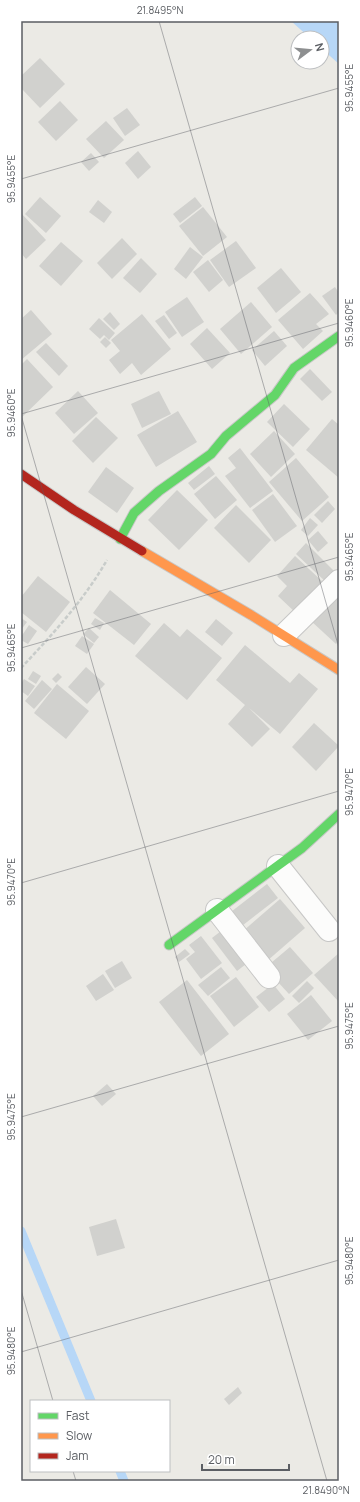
<svg xmlns="http://www.w3.org/2000/svg" width="360" height="1502" viewBox="0 0 360 1502" font-family="Manrope,sans-serif">
<rect width="100%" height="100%" fill="#ebeae5"/>
<!-- water -->
<path fill="#b7d7f7" d="M291 21H339V64L322 49V38H310Z"/>
<g fill="none" stroke-linecap="round" stroke-linejoin="round">
<!-- stream -->
<g stroke="#b7d7f7" stroke-width="9">
<path d="M21 1231 91 1401"/>
<path d="M120 1471 124 1481"/>
</g>
</g>
<!-- building -->
<g fill="#d1d1ce">
<path d="M40 58 65 84 40 108 21 88V76Z"/>
<path d="M60 101 78 120 56 141 38 122Z"/>
<path d="M127 108 140 125 125 136 113 118Z"/>
<path d="M106 121 124 140 104 158 86 139Z"/>
<path d="M138 151 151 167 138 179 125 163Z"/>
<path d="M91 153 99 162 89 171 81 162Z"/>
<path d="M40 197 61 216 46 233 25 214Z"/>
<path d="M195 197 202 206 180 223 173 214Z"/>
<path d="M98 200 112 212 104 223 89 212Z"/>
<path d="M203 207 227 237 203 256 179 226Z"/>
<path d="M21 213 46 240 26 259 21 253Z"/>
<path d="M122 238 137 254 112 279 97 263Z"/>
<path d="M236 241 256 268 229 287 210 260Z"/>
<path d="M61 242 83 261 61 286 39 266Z"/>
<path d="M190 247 203 257 186 279 174 269Z"/>
<path d="M141 258 157 274 140 293 123 278Z"/>
<path d="M208 260 223 280 209 292 193 272Z"/>
<path d="M281 268 301 292 276 313 257 288Z"/>
<path d="M335 287 339 293V312L336 315 322 296Z"/>
<path d="M310 293 329 314 316 324 323 331 303 349 278 320Z"/>
<path d="M187 297 204 322 182 337 165 312Z"/>
<path d="M251 302 272 327 241 354 220 329Z"/>
<path d="M31 310 52 334 21 360V319Z"/>
<path d="M110 312 120 324 114 330 103 319Z"/>
<path d="M142 314 171 349 141 375 132 363 120 374 109 360 120 351 111 340Z"/>
<path d="M164 315 177 333 169 339 155 321Z"/>
<path d="M99 318 115 333 109 340 104 335 100 339 89 329Z"/>
<path d="M207 328 230 353 212 369 190 344Z"/>
<path d="M274 331 287 346 265 366 252 350Z"/>
<path d="M105 337 111 343 106 348 100 342Z"/>
<path d="M46 343 68 366 59 376 36 352Z"/>
<path d="M27 359 53 387 21 418V365Z"/>
<path d="M310 369 332 392 322 401 300 379Z"/>
<path d="M78 391 98 413 74 434 55 413Z"/>
<path d="M159 391 171 414 142 428 131 404Z"/>
<path d="M284 404 310 429 293 447 267 422Z"/>
<path d="M178 411 197 442 156 467 137 435Z"/>
<path d="M96 417 118 438 93 463 72 441Z"/>
<path d="M332 419 339 425V478L306 450Z"/>
<path d="M274 431 295 454 271 477 250 454Z"/>
<path d="M240 448 273 491 250 508 225 476 236 468 228 458Z"/>
<path d="M296 458 329 497 302 521 269 482Z"/>
<path d="M209 466 215 474 194 490 188 483Z"/>
<path d="M106 467 134 488 117 513 88 492Z"/>
<path d="M216 476 237 500 215 519 194 494Z"/>
<path d="M177 490 208 520 179 550 148 520Z"/>
<path d="M273 494 297 526 275 542 252 510Z"/>
<path d="M328 501 335 509 322 523 314 515Z"/>
<path d="M236 505 271 540 249 563 214 528Z"/>
<path d="M310 518 318 525 308 536 301 530Z"/>
<path d="M318 531 328 543 318 552 308 540Z"/>
<path d="M306 543 335 572 326 582 296 554Z"/>
<path d="M295 556 324 583 296 613 278 596 287 586 277 576Z"/>
<path d="M38 576 70 602 46 632 21 612V597Z"/>
<path d="M110 590 151 624 134 645 93 613Z"/>
<path d="M335 594 339 598V641L336 644 310 620Z"/>
<path d="M21 618 27 622 21 630Z"/>
<path d="M95 618 104 623 100 630 91 624Z"/>
<path d="M216 619 233 633 222 646 205 632Z"/>
<path d="M164 623 180 637 187 629 222 658 187 700 135 656Z"/>
<path d="M29 625 37 631 28 644 21 640V637Z"/>
<path d="M89 628 99 637 94 643 83 634Z"/>
<path d="M82 636 94 644 87 654 75 646Z"/>
<path d="M245 645 290 683 299 673 318 689 280 734 249 708 270 729 252 747 228 724 245 705 216 680Z"/>
<path d="M86 667 105 684 87 704 68 687Z"/>
<path d="M33 671 41 676 36 684 28 679Z"/>
<path d="M58 673 62 677 56 683 52 679Z"/>
<path d="M24 679 35 686 28 696 21 691V684Z"/>
<path d="M42 680 52 689 34 709 25 701Z"/>
<path d="M57 684 89 711 66 739 34 713Z"/>
<path d="M314 723 339 746 316 771 292 747Z"/>
<path d="M267 884 278 898 238 929 227 915Z"/>
<path d="M280 899 305 928 267 961 242 932Z"/>
<path d="M225 928 250 961 237 971 212 938Z"/>
<path d="M201 936 222 963 201 979 186 959 195 952 189 945Z"/>
<path d="M290 947 313 973 289 994 265 968Z"/>
<path d="M185 949 190 954 179 962 175 957Z"/>
<path d="M339 953V1002L314 975Z"/>
<path d="M122 961 132 978 115 988 105 971Z"/>
<path d="M221 967 230 978 208 996 198 985Z"/>
<path d="M103 974 114 990 96 1001 86 986Z"/>
<path d="M236 977 259 1007 234 1027 210 996Z"/>
<path d="M187 980 229 1034 201 1056 159 1002Z"/>
<path d="M307 981 314 988 299 1003 292 996Z"/>
<path d="M273 984 285 999 269 1012 256 997Z"/>
<path d="M311 995 332 1021 308 1040 287 1014Z"/>
<path d="M107 1084 116 1094 102 1106 93 1096Z"/>
<path d="M116 1219 125 1248 97 1256 89 1227Z"/>
<path d="M238 1387 242 1393 229 1405 224 1399Z"/>
</g>
<g fill="none" stroke-linecap="round" stroke-linejoin="round">
<!-- street casing -->
<g stroke="#c7c7c6" stroke-width="24">
<g id="street">
<path d="M284 635 339 581"/>
<path d="M278 866 329 930"/>
<path d="M217 910 269 977"/>
</g>
</g>
<!-- fast casing -->
<g stroke="#c8c8c7" stroke-width="11">
<g id="fast">
<path d="M120 539 134 513 159 491 211 454 226 436 275 395 294 368 339 336"/>
<path d="M169 945 302 848 339 814"/>
</g>
</g>
<!-- slow casing -->
<g stroke="#c8c8c7" stroke-width="11">
<path id="slow" d="M142 551 251 615 339 670"/>
</g>
<!-- jam casing -->
<g stroke="#c8c8c7" stroke-width="11">
<path id="jam" d="M21 474 74 510 142 551"/>
</g>
<!-- path -->
<path stroke="#c8ccca" stroke-width="2.5" stroke-dasharray="4 2" stroke-linecap="butt" d="M21 668C52 635 84 600 107 560"/>
<!-- street -->
<use href="#street" stroke="#fcfcfb" stroke-width="22"/>
<!-- fast -->
<use href="#fast" stroke="#63d668" stroke-width="9"/>
<!-- slow -->
<use href="#slow" stroke="#ff974d" stroke-width="9"/>
<!-- jam -->
<use href="#jam" stroke="#b3261e" stroke-width="9"/>
</g>
<!-- ticks -->
<path fill="none" stroke="#5b5e63" stroke-width="1" stroke-opacity="0.45" d="M159 21 339 648M21 179 339 88M21 414 339 323M21 415 327 1481M21 648 339 557M21 883 339 791M21 1117 339 1026M21 1290 53 1401M21 1352 339 1260M73 1471 76 1481"/>
<!-- border -->
<rect width="360" height="1502" fill="none" stroke="#ffffff" stroke-width="44"/>
<!-- legend -->
<rect x="30" y="1400" width="140" height="72" fill="#ffffff" stroke="#bdbfc1"/>
<rect x="38" y="1413" width="20" height="6" fill="#63d668" stroke="#bdbfc1"/>
<text x="66" y="1420" font-size="12" fill="#5b5e63">Fast</text>
<rect x="38" y="1433" width="20" height="6" fill="#ff974d" stroke="#bdbfc1"/>
<text x="66" y="1440" font-size="12" fill="#5b5e63">Slow</text>
<rect x="38" y="1453" width="20" height="6" fill="#b3261e" stroke="#bdbfc1"/>
<text x="66" y="1460" font-size="12" fill="#5b5e63">Jam</text>
<!-- north arrow -->
<g transform="translate(310 50) rotate(74)"><circle r="19" fill="#ffffff" stroke="#bdbfc1"/>
<path d="M0-3L7 15L0 10L-7 15Z" fill="#8d8f90"/>
<text y="-6" font-size="11" font-weight="bold" text-anchor="middle" fill="#5b5e63">N</text>
</g>
<!-- scale -->
<path d="M202 1464v6h87v-6" fill="none" stroke="#5b5e63" stroke-width="2"/>
<text x="208" y="1464" font-size="12" fill="#5b5e63" stroke="#ffffff" stroke-width="3" paint-order="stroke">20 m</text>
<rect x="22" y="22" width="316" height="1458" fill="none" stroke="#5b5e63" stroke-width="1.5"/>
<g font-size="10" text-anchor="middle" fill="#5b5e63">
<text x="160" y="14">21.8495°N</text>
<text transform="translate(349 88) rotate(-90)" y="4">95.9455°E</text>
<text transform="translate(11 179) rotate(-90)" y="4">95.9455°E</text>
<text transform="translate(349 323) rotate(-90)" y="4">95.9460°E</text>
<text transform="translate(11 413) rotate(-90)" y="4">95.9460°E</text>
<text transform="translate(349 557) rotate(-90)" y="4">95.9465°E</text>
<text transform="translate(11 648) rotate(-90)" y="4">95.9465°E</text>
<text transform="translate(349 792) rotate(-90)" y="4">95.9470°E</text>
<text transform="translate(11 882) rotate(-90)" y="4">95.9470°E</text>
<text transform="translate(349 1026) rotate(-90)" y="4">95.9475°E</text>
<text transform="translate(11 1117) rotate(-90)" y="4">95.9475°E</text>
<text transform="translate(349 1261) rotate(-90)" y="4">95.9480°E</text>
<text transform="translate(11 1351) rotate(-90)" y="4">95.9480°E</text>
<text x="326" y="1494">21.8490°N</text>
</g>
</svg>
